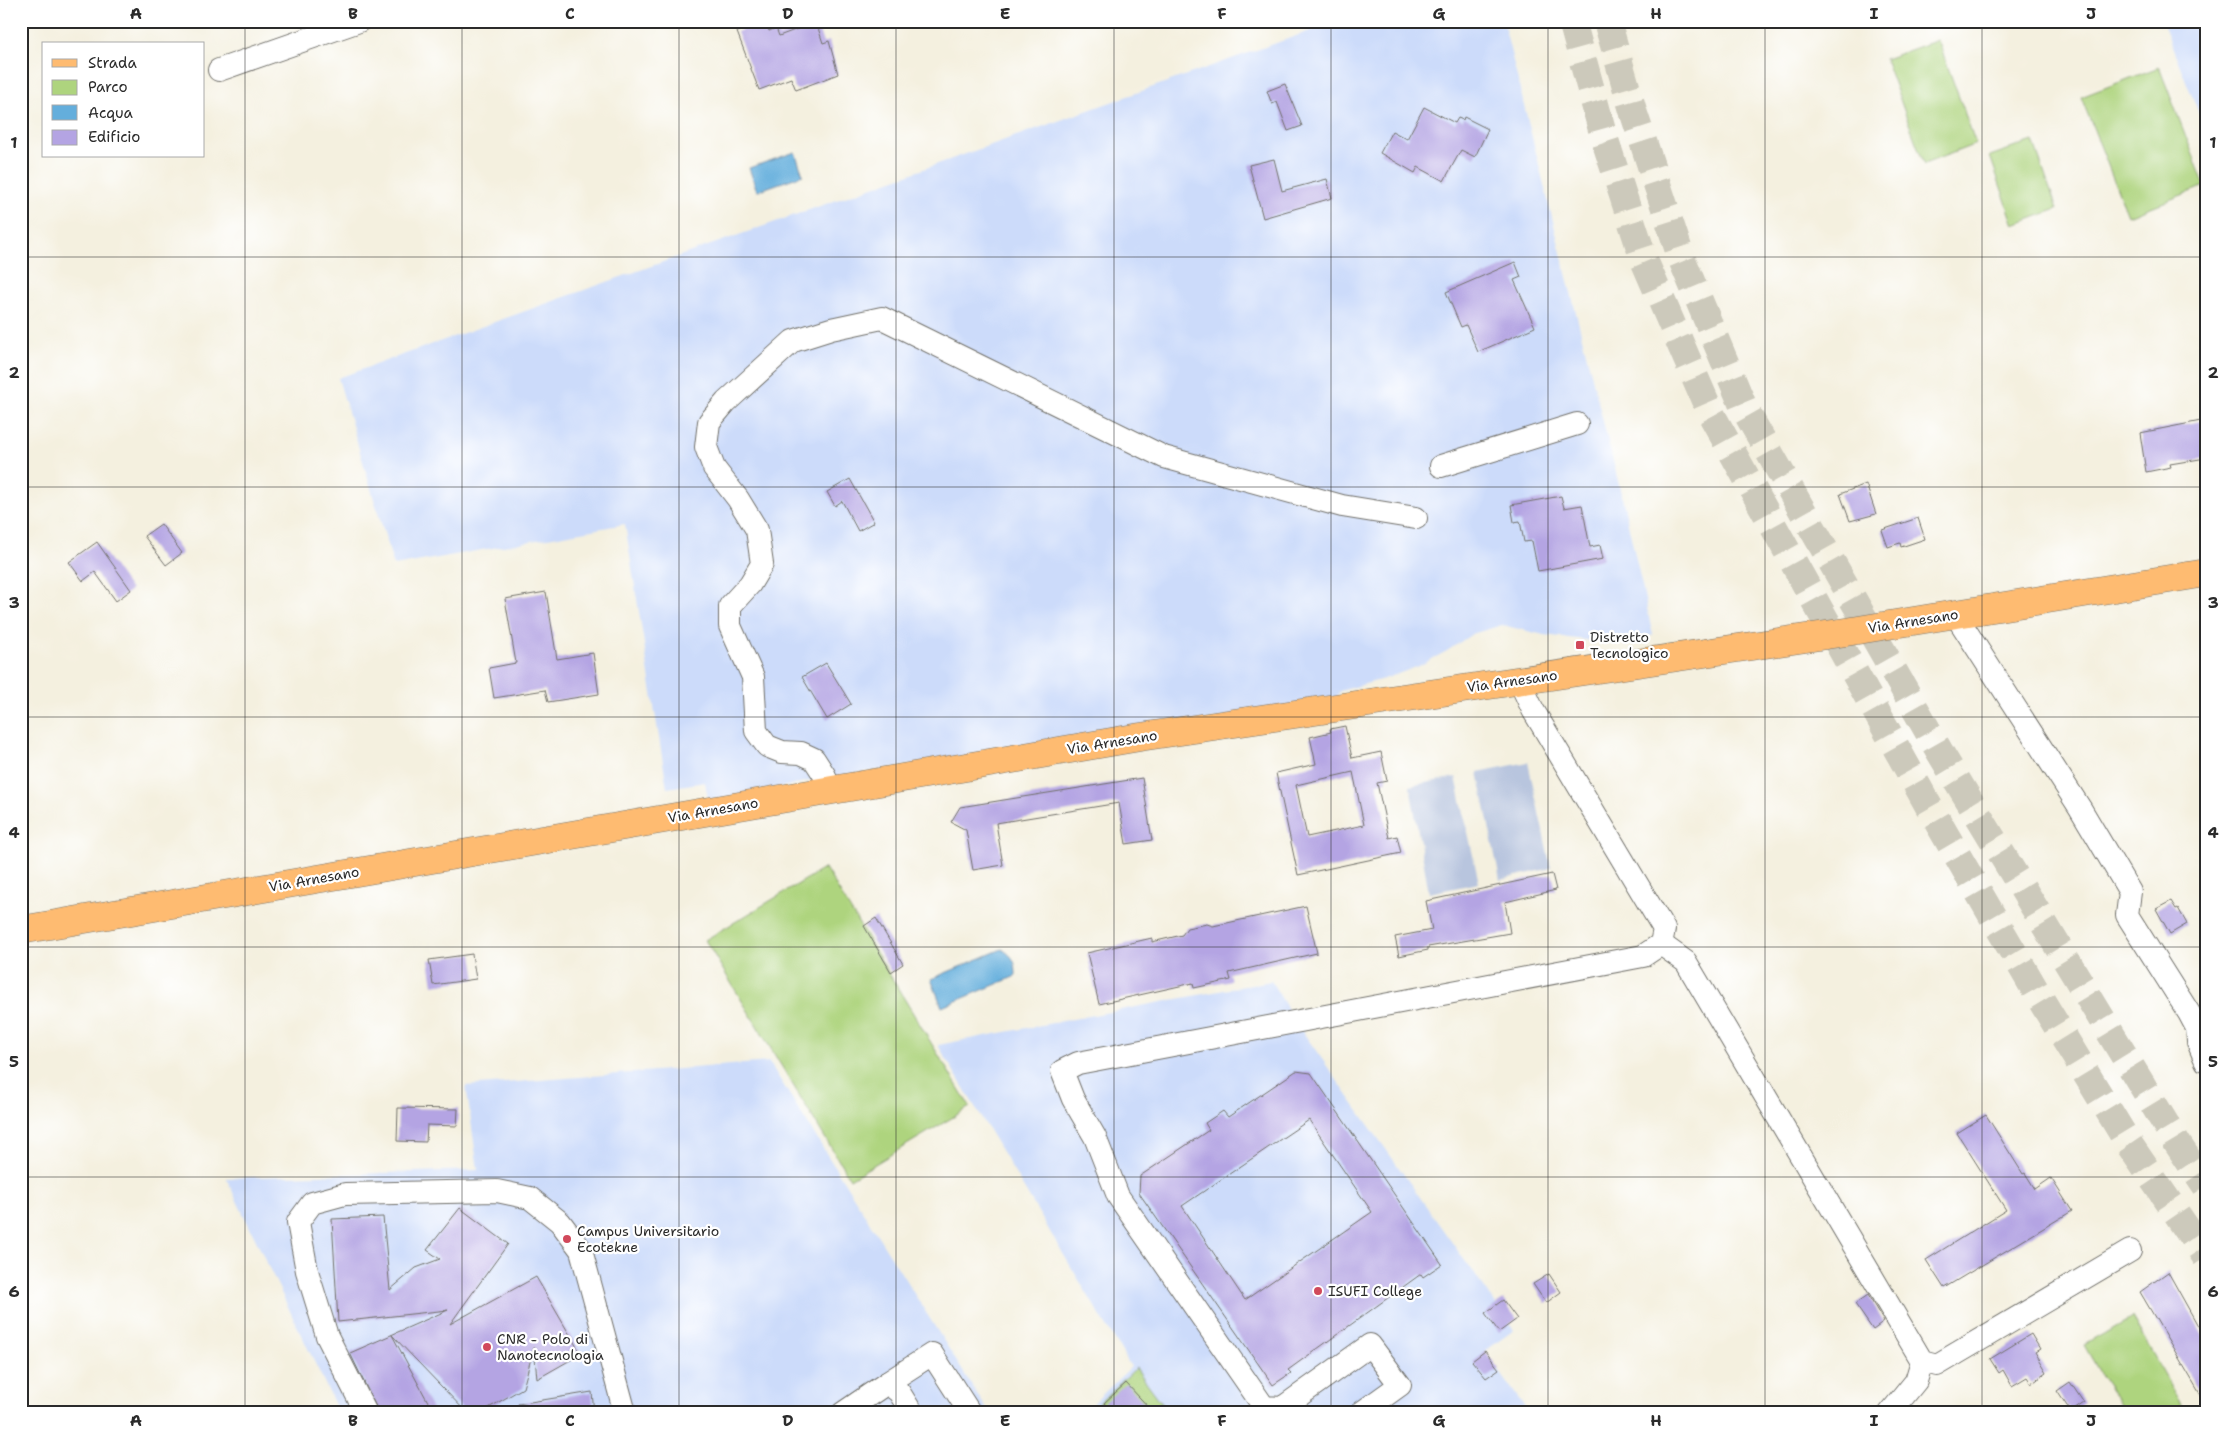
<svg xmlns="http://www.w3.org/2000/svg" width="2227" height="1434" viewBox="0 0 2227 1434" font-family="'Shantell Sans',sans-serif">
<rect width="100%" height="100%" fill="#fff"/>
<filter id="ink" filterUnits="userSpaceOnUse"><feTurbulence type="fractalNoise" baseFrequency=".02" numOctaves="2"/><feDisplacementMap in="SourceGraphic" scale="10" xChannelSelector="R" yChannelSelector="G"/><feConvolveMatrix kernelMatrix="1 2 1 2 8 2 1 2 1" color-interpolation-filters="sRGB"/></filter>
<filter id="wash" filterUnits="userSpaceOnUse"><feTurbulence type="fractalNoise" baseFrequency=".0096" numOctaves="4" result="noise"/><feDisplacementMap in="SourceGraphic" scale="20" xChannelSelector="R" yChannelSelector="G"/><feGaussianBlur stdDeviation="1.12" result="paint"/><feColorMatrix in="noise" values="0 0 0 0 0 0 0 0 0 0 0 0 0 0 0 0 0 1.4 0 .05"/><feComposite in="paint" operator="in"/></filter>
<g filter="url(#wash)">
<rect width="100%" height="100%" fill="#f4f0df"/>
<!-- built -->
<g fill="#ccdbfa">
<path d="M1338 21H1503L1623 501 1653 635 1630 640 1594 641 1544 635 1502 625 1472 634 1447 651 1419 666 1387 678 1340 691 1334 701 818 779 709 803 705 782 667 788 625 524 394 566 338 378Z"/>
<path d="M2162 21H2206V131Z"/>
<path d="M1271 981 1295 1021 1514 1330 1485 1351 1529 1413H1083L1131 1367 938 1045Z"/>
<path d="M769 1062 989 1413H339L226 1178 478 1170 466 1086Z"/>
</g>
<!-- industrial -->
<g fill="#b8c5de">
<path d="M1528 762 1551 868 1500 880 1478 772Z"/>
<path d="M1456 777 1479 883 1429 893 1410 786Z"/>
</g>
<!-- green -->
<g fill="#aed47e" stroke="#6c8054">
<path d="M1938 40 1976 144 1924 164 1885 59Z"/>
<path d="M2159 67 2205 186 2128 216 2081 97Z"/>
<path d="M2033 141 2057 209 2014 225 1990 156Z"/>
<path d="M825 868 970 1107 850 1179 705 940Z"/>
<path d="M2132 1318 2183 1408 2176 1413H2123L2084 1345Z"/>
<path d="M1136 1368 1169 1413H1089Z"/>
</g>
<!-- water -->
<g fill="#64aedc" stroke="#486c84">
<path d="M795 152 803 175 757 191 749 168Z"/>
<path d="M1002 949C1014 957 1016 962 1016 976L942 1007 931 979Z"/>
</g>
<g id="blocks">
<!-- building -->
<g fill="#b4a4e3" fill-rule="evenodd">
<path d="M766 21 769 31 776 28 779 36 816 22 823 43 829 41 838 74 796 90 791 78 759 90 737 32Z"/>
<path d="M1285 84 1302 126 1288 131 1277 102 1272 104 1267 91Z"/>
<path d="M1424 107 1455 123 1458 118 1463 120 1464 117 1488 129 1475 157 1461 150 1444 181 1418 167 1415 173 1380 153 1392 131 1407 139Z"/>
<path d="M1274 159 1282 191 1327 179 1332 198 1263 218 1249 165Z"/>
<path d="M1515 262 1521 277 1514 280 1535 327 1478 352 1466 325 1461 327 1446 292Z"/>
<path d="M2206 420V458L2170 464 2171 467 2146 472 2140 433Z"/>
<path d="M850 479 874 522 858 531 842 501 835 506 827 492Z"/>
<path d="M1866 484 1876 514 1850 521 1840 494Z"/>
<path d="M1561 496 1564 508 1582 505 1590 547 1600 545 1603 559 1538 571 1532 541 1524 542 1520 521 1514 522 1511 505Z"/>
<path d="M1918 518 1925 539 1901 547 1900 543 1888 547 1882 530Z"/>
<path d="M161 524 182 553 166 565 144 536Z"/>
<path d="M97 542 131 590 116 601 95 572 83 581 69 562Z"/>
<path d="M546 592 557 659 593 653 599 694 548 702 545 690 494 698 489 668 516 663 505 599Z"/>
<path d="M826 663 851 704 827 719 802 677Z"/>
<path d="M1345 726 1352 758 1381 752 1387 781 1377 783 1389 838 1397 836 1401 853 1298 875 1276 773 1316 764 1310 737 1331 732 1330 729ZM1353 772 1364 825 1307 837 1296 785Z"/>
<path d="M1142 778 1152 840 1126 844 1119 803 996 823 1003 865 973 870 966 830 951 822 960 807Z"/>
<path d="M1552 874 1556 890 1505 902 1510 933 1428 947V950L1399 956 1395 937 1432 930 1426 901Z"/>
<path d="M2171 901 2176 909 2178 908 2187 924 2170 934 2156 909Z"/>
<path d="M1306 906 1317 953 1229 973 1231 980 1194 988 1193 983 1099 1004 1087 953 1152 938V942L1182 935 1187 928 1207 924 1213 926Z"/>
<path d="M876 918 903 964 891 972 864 926Z"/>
<path d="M472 954 476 979 433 985 429 960Z"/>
<path d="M1296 1071 1311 1073 1442 1264 1423 1277 1421 1274 1288 1370 1291 1373 1273 1385 1139 1193 1140 1176 1209 1130 1205 1123 1223 1111 1228 1117ZM1309 1120 1372 1212 1245 1300 1182 1206Z"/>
<path d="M398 1108 458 1109 457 1126 427 1125 426 1142 397 1141Z"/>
<path d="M1986 1115 2023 1174 2025 1173 2035 1189 2051 1178 2072 1211 1944 1288 1926 1260 2006 1210 1957 1133Z"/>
<path d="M460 1208 508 1244 450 1324 536 1277 581 1354 537 1379 534 1347 523 1388 480 1413H467L392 1335 434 1413H379L350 1353 448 1310 338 1322 332 1219 383 1217 390 1290 416 1268 440 1259 427 1250Z"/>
<path d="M2168 1272 2206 1340V1404L2140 1292Z"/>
<path d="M1549 1274 1561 1292 1546 1303 1533 1284Z"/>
<path d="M1868 1295 1884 1322 1873 1330 1855 1304Z"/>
<path d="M1503 1300 1517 1319 1499 1332 1485 1313Z"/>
<path d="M2031 1334 2040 1349 2035 1352 2047 1372 2031 1383 2027 1377 2012 1386 2003 1370 1999 1373 1990 1359Z"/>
<path d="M1485 1351 1499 1369 1486 1378 1472 1361Z"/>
<path d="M2070 1382 2084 1403 2071 1412 2057 1391Z"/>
<path d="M1126 1383 1154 1413H1113L1104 1403Z"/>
<path d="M592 1392 594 1413H518V1404Z"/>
</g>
</g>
</g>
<g filter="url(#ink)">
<use href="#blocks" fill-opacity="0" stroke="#71706a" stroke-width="1"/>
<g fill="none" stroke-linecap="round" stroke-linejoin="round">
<!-- highway-tunnel -->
<g stroke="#ccc9bb" stroke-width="28" stroke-dasharray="28 14" stroke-linecap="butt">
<path d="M1572 21 1604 137 1644 260 1710 412 1928 805 2041 1000 2129 1144 2206 1257"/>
<path d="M1607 21 1634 114 1681 257 1744 408 1941 754 2179 1146 2206 1186"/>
</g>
<!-- minor casing -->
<g stroke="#71706a" stroke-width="24">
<g id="minor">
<path d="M219 70 359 21"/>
<path d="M1441 466 1577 424"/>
<path d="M1955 614 2080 808 2130 892 2127 915 2189 1013 2197 1028 2198 1042 2206 1061"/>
<path d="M829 790 825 776 814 759 801 753 782 752 767 746 756 731 753 677 730 626V606L750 584 762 564 757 530 738 499 714 468 706 447 709 422 726 402 793 341 831 329 882 318 1164 457 1342 506 1416 518"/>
<path d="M1661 944 1686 962 1922 1361 1937 1365 2130 1251"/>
<path d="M887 1383 932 1354 970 1413"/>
<path d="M366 1413 327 1336 307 1271 298 1222 312 1203 345 1194 497 1191 530 1198 560 1222 581 1250 625 1413"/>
<path d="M843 1413 887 1383 899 1392 912 1413"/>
<path d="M1361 1413 1400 1385 1370 1345 1282 1408 1264 1407 1118 1196 1095 1137 1073 1099 1062 1071 1078 1063 1643 956 1661 944 1664 929 1533 710 1519 680"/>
<path d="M1890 1413 1916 1381 1922 1361"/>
</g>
</g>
<!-- major casing -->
<g stroke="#71706a" stroke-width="29">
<path id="major" d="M21 930 1140 737 1846 632 2206 573"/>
</g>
<!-- minor -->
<use href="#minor" stroke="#fff" stroke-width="22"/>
<!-- major -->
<use href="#major" stroke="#febb71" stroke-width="28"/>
</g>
</g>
<!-- grid -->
<path fill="none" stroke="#2b2b2b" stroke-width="1" stroke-opacity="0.55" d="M245 21V1413M462 21V1413M679 21V1413M896 21V1413M1114 21V1413M1331 21V1413M1548 21V1413M1765 21V1413M1982 21V1413M21 257H2206M21 487H2206M21 717H2206M21 947H2206M21 1177H2206"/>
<!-- markers -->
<g fill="#d1495b" stroke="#fff" stroke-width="2">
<rect x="1575" y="640" width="10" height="10" rx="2.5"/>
<circle cx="567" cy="1239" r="5"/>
<circle cx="1318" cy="1291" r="5"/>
<circle cx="487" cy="1347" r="5"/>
</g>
<g text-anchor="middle" stroke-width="4.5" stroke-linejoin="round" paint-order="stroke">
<!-- street labels -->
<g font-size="14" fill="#2b2b2b" stroke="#fff">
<text transform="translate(1913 621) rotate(-9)" y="5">Via Arnesano</text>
<text transform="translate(1512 681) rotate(-8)" y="5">Via Arnesano</text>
<text transform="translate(1112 742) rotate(-9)" y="5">Via Arnesano</text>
<text transform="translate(713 810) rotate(-10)" y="5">Via Arnesano</text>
<text transform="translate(314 879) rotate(-10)" y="5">Via Arnesano</text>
</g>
<!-- poi labels -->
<g font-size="14" fill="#2b2b2b" stroke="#fff" text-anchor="start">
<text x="1590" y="642">Distretto<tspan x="1590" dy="16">Tecnologico</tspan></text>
<text x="577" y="1236">Campus Universitario<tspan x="577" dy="16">Ecotekne</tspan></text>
<text x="1328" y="1296">ISUFI College</text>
<text x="497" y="1344">CNR - Polo di<tspan x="497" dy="16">Nanotecnologia</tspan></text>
</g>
</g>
<!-- margin -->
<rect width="2227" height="1434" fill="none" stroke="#fff" stroke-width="55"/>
<!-- legend -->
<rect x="42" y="42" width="162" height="115" fill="#ffffff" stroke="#aaaaaa"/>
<rect x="52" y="59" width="25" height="8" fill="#febb71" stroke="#aaaaaa"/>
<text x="88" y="68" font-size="15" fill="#2b2b2b">Strada</text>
<rect x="52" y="80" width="25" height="15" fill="#aed47e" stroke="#aaaaaa"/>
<text x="88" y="92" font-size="15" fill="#2b2b2b">Parco</text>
<rect x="52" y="105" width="25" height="15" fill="#64aedc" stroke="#aaaaaa"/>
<text x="88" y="118" font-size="15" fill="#2b2b2b">Acqua</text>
<rect x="52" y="130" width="25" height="15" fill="#b4a4e3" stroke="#aaaaaa"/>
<text x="88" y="142" font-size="15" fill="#2b2b2b">Edificio</text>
<rect x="28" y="28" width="2172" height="1378" fill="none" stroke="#2b2b2b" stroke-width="2"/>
<g font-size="16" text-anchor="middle" font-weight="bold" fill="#2b2b2b">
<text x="136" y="19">A</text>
<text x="353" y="19">B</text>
<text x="570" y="19">C</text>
<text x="788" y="19">D</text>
<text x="1005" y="19">E</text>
<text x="1222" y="19">F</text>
<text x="1439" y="19">G</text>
<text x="1656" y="19">H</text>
<text x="1874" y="19">I</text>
<text x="2091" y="19">J</text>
<text x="14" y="148">1</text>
<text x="2213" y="148">1</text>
<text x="14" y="378">2</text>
<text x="2213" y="378">2</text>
<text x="14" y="608">3</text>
<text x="2213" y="608">3</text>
<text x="14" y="838">4</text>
<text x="2213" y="838">4</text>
<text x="14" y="1067">5</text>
<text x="2213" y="1067">5</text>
<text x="14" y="1297">6</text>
<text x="2213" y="1297">6</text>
<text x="136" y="1426">A</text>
<text x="353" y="1426">B</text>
<text x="570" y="1426">C</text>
<text x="788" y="1426">D</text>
<text x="1005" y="1426">E</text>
<text x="1222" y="1426">F</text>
<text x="1439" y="1426">G</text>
<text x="1656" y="1426">H</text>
<text x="1874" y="1426">I</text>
<text x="2091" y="1426">J</text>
</g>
</svg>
